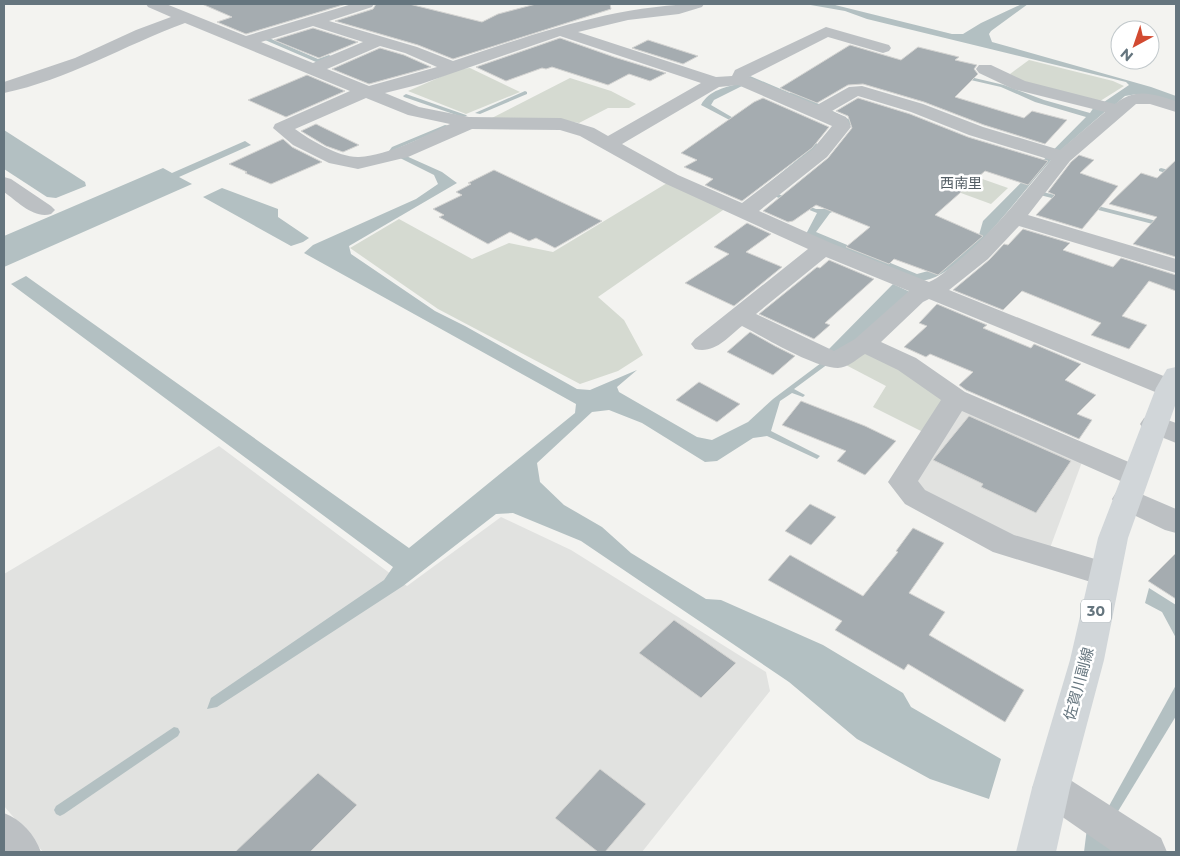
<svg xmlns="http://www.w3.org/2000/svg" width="1180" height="856" viewBox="0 0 1180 856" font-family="Montserrat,'Noto Sans JP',sans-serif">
<rect width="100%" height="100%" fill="#f3f3f0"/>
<!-- built -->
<g fill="#e1e2e0">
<path d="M959 401 1085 454 1050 548 1007 540 908 484Z"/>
<path d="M219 446 407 586 501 517 571 550 766 672 770 691 642 852H43L4 806V574Z"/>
</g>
<!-- green -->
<g fill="#d5dad1">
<path d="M1029 60 1113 81 1124 86 1097 103 1019 82 1010 74Z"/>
<path d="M470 68 520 92 466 114 408 91 459 69Z"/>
<path d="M570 78 611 91 636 104 629 108H608L579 123 552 118 490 119Z"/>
<path d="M971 175 1008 188 991 204 920 178Z"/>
<path d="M667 183 726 208 598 297 624 320 643 355 618 371 580 384 438 309 350 248 399 219 472 259 509 243 553 252Z"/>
<path d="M863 350 900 367 947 399 927 434 873 407 886 386 844 364Z"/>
</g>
<!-- water -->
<g fill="#b3c0c2" fill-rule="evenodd">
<path d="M805 4H831L952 34H963L981 23 1022 4H1028L991 31 989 34 992 42 1151 87 1176 96V102L1137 94 1125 96 1111 108 1101 104 1129 85 1126 82 867 19 845 11Z"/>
<path d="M894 59 1004 85 1044 100 1090 113 1094 107 1107 110C1089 126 1070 141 1053 158 1024 188 960 282 918 281L806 234 817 213 774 196 778 194 816 209H828L864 194 892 191 929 156 891 136 849 125 827 111 746 78 750 76 790 93 808 94 844 74 868 72ZM897 63 1001 87 1035 102 1086 117 983 221 979 235 943 267 917 274 816 232 830 213 866 197 895 196 939 158 894 133 858 124 807 98 844 78 868 75Z"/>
<path d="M742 83 746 84 714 100 711 105 742 123 816 142 818 147 760 190 813 147 739 125 701 105C709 90 726 87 742 83Z"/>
<path d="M4 130 85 182 86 186 56 198 47 197 4 169Z"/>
<path d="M245 141 251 145 179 177 192 184 4 267V236L163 168 172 173Z"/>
<path d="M404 155 442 172 457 183 349 246 351 254 435 311 465 326 577 389 590 390 637 370 617 387 619 392 697 437 712 440 748 422 773 399 825 360 829 349 893 284 910 292 832 361 794 389 805 395 803 397 792 393 780 401 771 431 820 456 817 459 767 436 753 438 717 461 705 462 642 423 609 410 592 412 537 463 540 482 564 505 602 527 631 553 706 599 721 600 823 645 903 693 911 707 1001 759 989 799 930 779 857 739 789 682 581 541 513 513 496 514 403 586 217 707 207 709 211 698 384 580 393 567 11 284 26 276 409 548 575 413 576 404 304 253 313 245 416 199 438 184 434 175 398 157Z"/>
<path d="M222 188 278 209V217L309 238 303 242 291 246 203 197Z"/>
<path d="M1043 192 1176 226V230L1040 195Z"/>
<path d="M1149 588 1176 605V638L1162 612 1145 603Z"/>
<path d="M1176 685V716L1117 813 1109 806Z"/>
<path d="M1087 828 1118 852H1084Z"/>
</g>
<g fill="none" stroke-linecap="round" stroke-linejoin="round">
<!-- stream -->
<g fill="#b3c0c2" fill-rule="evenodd">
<path d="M265 38H269L318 59 329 55 332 57 320 62H316L265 40Z"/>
<path d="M525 91 527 92V94L480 114 475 113Z"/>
<path d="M406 94 466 115 467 116 462 117 404 97 403 96Z"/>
<path d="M445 125 450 126 396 149 394 152 389 151 392 147Z"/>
<path d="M1161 168 1176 172V176L1159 171V169Z"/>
<path d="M174 727 178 728 180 732 178 736 64 814 60 816 56 814 54 810 56 806Z"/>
</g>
</g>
<!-- building -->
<g fill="#a5acb0" stroke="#d4d4d2">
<path d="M202 4H346L246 34 217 22 232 17Z"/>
<path d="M376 4H409L482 22 498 14 536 4H610L611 9 453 59 418 45 335 21 373 9Z"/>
<path d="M313 28 358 42 319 58 274 40Z"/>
<path d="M560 38 614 57 666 73 650 81 629 74 608 85 552 67 546 69 542 68 506 81 476 67Z"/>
<path d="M648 40 698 56 683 64 632 48Z"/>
<path d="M850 45 901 60 918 47 959 57 955 60 977 65 974 69 978 74 955 97 1024 118 1032 111 1067 120 1045 144 984 125 924 102 863 84 848 85 817 103 780 88Z"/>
<path d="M380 48 404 55 431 67 369 84 332 69Z"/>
<path d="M307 75 345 91 286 117 248 100Z"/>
<path d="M763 98 829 127 812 148 742 201 705 185 713 179 684 167 697 160 681 153 754 102Z"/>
<path d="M858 98 910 114 968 137 1048 161 1028 185 985 171 935 215 983 236 938 275 894 259 889 264 846 247 870 227 816 205 793 221 788 222 763 211 828 158 852 128 848 116 836 111Z"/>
<path d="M316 124 322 127 359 145 343 152 326 146 301 131Z"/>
<path d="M283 139 292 147 322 162 271 184 245 173 247 172 229 164Z"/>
<path d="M1079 155 1094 160 1080 173 1118 186 1082 229 1036 215 1055 195 1048 192 1071 162Z"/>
<path d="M1176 160V257L1133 244 1157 217 1109 204 1141 173 1157 178Z"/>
<path d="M494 170 559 201 602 221 555 248 536 238 529 241 510 232 488 244 439 217 444 215 433 209 462 195 456 192 471 184 468 183Z"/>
<path d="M747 223 771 234 746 252 782 267 734 306 685 283 729 254 714 247Z"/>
<path d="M1023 229 1070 243 1063 250 1113 267 1121 258 1176 275V291L1149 281 1122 316 1147 325 1129 349 1091 335 1101 323 1022 291 1003 310 953 290 989 260 1004 244 1008 245Z"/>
<path d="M829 260 874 279 825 323 830 325 814 339 759 314 817 267 820 268Z"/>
<path d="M937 304 987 325 983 328 1031 348 1034 344 1081 364 1065 380 1096 395 1077 414 1092 420 1079 439 966 390 959 385 973 372 930 354 926 357 904 347 927 326 919 323Z"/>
<path d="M750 332 775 346 795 356 773 375 727 352Z"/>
<path d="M699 382 740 404 717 422 676 400Z"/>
<path d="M801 401 865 426 896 441 865 475 837 461 846 451 782 425Z"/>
<path d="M969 416 1071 461 1036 513 981 487 983 484 933 460Z"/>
<path d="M810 504 836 517 811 545 785 531Z"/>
<path d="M913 528 944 543 909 593 945 612 929 635 1024 690 1005 722 908 664 904 670 835 630 842 621 768 580 790 555 863 596 898 552 896 551Z"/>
<path d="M1176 553V599L1148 581Z"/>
<path d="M674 620 736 663 701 698 639 653Z"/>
<path d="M600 769 646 804 605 852H598L555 818Z"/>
<path d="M318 773 357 805 310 852H235Z"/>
</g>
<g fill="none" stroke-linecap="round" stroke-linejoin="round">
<!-- minor -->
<g fill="#bcc0c3" fill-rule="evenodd">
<path d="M146 4H166L246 36 352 4H374L372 7 329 21 417 47 453 61C534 34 618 4 704 4L702 7 679 14 628 20 578 32 716 77 732 76 735 70 826 27 889 45 891 48 889 51 883 53 828 37 749 77 817 105 849 87 862 86 923 104 983 127 1060 150 1105 112 1013 89 979 73 976 69 979 65H991L1025 81 1115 104C1136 87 1153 94 1176 101V112L1150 104H1136L1070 161 1028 215 1176 259V273L1019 226 988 259 949 290 1176 381V395L1169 396 1160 394 929 299 923 302 881 342 916 358 965 392 1145 469 1149 476 1145 483 1135 486 1125 483 962 411 918 481 925 490 1014 535 1115 565 1120 574 1115 583 1104 586 993 552 905 504 888 482 941 400 898 370 865 354C857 359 847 368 838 368 812 367 766 338 742 326 728 337 715 354 695 349L691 344 695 339 808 249 664 183 580 136 560 130 472 129 408 157 358 169 329 163 293 145 273 128 275 124 350 91 185 23C125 45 67 80 4 93V82L75 58 136 30 171 17 148 7ZM313 26 363 42 313 63 261 42ZM560 36 701 83 608 136 594 128 561 118 469 117 419 107 385 93 421 84ZM380 46 405 53 437 67 369 86 327 69ZM738 85 832 126 813 149 742 203 678 175 622 144 719 87ZM858 96 911 112 969 135 1051 160C1021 196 993 232 957 262 948 269 939 278 929 282L831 243 759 211 827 157 851 127 846 117 832 111ZM366 98 408 115 450 124C422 137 390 155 359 157 340 158 310 140 295 129ZM826 257 909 291 855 339 834 351 756 314Z"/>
<path d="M4 177 11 179 51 206 55 210 51 214C34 219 18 202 4 192Z"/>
<path d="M1154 415 1176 423V443L1144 430 1140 424 1144 418Z"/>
<path d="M1127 488 1176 509V533L1165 530 1117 507 1112 499 1117 491Z"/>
<path d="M1051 770 1064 776 1161 838 1167 852H1113L1038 800 1032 788 1038 776Z"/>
<path d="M4 813C22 820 34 834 41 852H4Z"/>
</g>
<!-- major -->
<path fill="#d1d6d9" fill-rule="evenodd" d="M1176 367V403L1128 538 1104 660 1070 788 1056 852H1016L1032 788 1070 660 1098 538 1156 388 1167 369Z"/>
</g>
<g text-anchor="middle" stroke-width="5" stroke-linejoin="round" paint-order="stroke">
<!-- far-neighbourhood labels -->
<g font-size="14" fill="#525d64" stroke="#fff">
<text x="961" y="188">西南里</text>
</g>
<!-- shield labels -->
<rect fill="#fff" stroke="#939ea5" stroke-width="1" x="1081" y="599.5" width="30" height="23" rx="4"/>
<g font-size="14" font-weight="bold" fill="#65757e">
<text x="1096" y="616">30</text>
</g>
<!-- street labels -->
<g font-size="15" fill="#65757e" stroke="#fff">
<text transform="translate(1079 684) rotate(-75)" y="5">佐賀川副線</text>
</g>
</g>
<!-- border -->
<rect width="1180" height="856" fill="none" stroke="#65757e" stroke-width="10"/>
<!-- north arrow -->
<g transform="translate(1135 45) rotate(220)"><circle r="24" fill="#ffffff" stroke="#c1c8cb"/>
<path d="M0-4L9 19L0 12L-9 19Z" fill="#d24a31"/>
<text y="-8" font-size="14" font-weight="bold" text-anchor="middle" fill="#65757e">N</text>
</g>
</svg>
